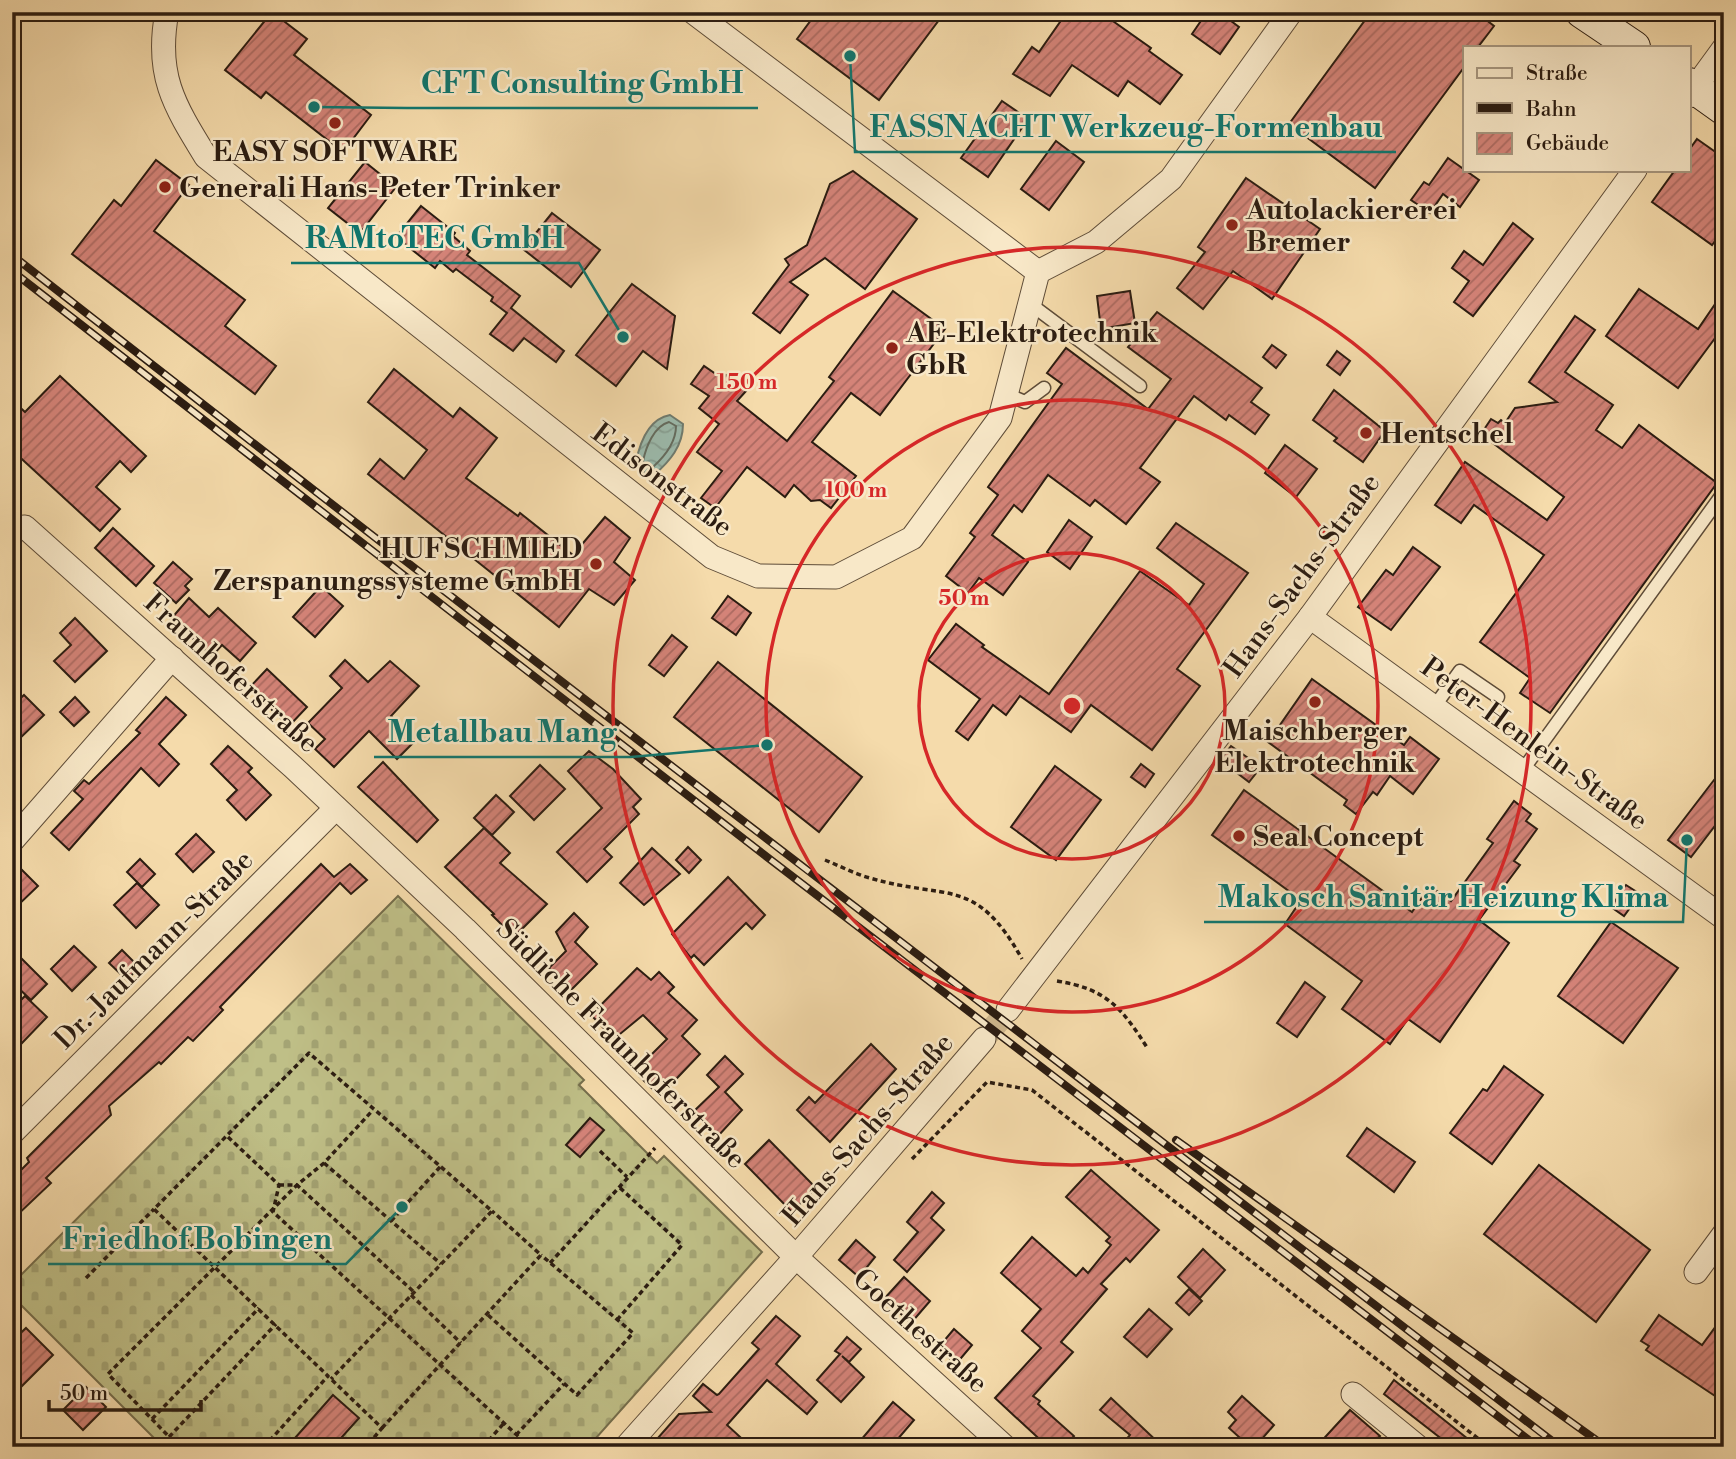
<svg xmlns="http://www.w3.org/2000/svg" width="1736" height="1459" viewBox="0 0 1736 1459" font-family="'Libre Bodoni',serif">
<defs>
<pattern id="cemetery-stones" width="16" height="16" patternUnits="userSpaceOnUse" patternTransform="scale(1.75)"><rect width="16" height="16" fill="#bfbf87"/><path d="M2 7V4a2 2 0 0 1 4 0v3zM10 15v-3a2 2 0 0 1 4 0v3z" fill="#a4a474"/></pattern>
<pattern id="water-waves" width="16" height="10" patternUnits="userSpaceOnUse" patternTransform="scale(1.75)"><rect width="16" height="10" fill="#9cbbad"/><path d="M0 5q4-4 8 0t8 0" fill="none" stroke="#87a094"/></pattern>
<pattern id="building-hatch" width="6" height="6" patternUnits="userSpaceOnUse" patternTransform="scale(1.75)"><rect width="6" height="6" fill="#d48378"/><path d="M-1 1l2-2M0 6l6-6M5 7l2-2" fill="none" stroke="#ac6a61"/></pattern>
</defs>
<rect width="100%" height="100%" fill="#f5dbab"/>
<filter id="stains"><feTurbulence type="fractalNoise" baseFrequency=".00286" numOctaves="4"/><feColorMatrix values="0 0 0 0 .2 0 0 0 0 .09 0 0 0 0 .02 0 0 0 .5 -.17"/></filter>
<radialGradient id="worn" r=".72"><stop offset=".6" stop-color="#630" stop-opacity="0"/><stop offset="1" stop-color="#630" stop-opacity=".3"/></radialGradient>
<!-- cemetery -->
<path fill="url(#cemetery-stones)" stroke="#756e4c" stroke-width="2" d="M398 896 584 1080 579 1085 657 1163 664 1156 762 1252 588 1447H163L12 1296V1284Z"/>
<!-- water -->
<path fill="url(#water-waves)" stroke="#6f7b6f" stroke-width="2" d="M670 415 683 424C683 446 670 461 654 475L645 473 636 462C640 442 648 419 670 415Z"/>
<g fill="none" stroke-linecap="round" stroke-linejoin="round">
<!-- shore -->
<path stroke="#646c5f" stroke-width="2" d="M669 422 676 426C676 442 664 457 653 467H647L643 461C646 447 654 426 669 422Z"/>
</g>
<!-- building -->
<g fill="url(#building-hatch)" stroke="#2b1c11" stroke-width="2">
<path d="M272 12 307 39 294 55 371 115 343 152 266 92 261 98 225 70Z"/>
<path d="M817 12H945L879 100 797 39Z"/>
<path d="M1067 12H1100L1151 48 1149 51 1182 75 1160 104 1128 81 1118 96 1072 65 1050 96 1013 74 1032 47 1039 52Z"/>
<path d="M1207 12H1219L1239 27 1220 54 1192 34Z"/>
<path d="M1371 12H1476L1494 26 1478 47H1465V66L1375 188 1289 124Z"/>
<path d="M1002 101 1028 119 988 177 961 158Z"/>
<path d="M1697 139 1724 158V229L1712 245 1652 202 1675 170H1689V150Z"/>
<path d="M1056 141 1084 162 1049 210 1021 189Z"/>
<path d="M1448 158 1479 180 1460 207 1443 194 1430 213 1411 200 1424 182 1429 185Z"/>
<path d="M156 160 189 185 154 231 245 300 225 326 276 366 255 394 72 254 114 200 121 206Z"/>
<path d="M365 162 396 187 360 233 328 208Z"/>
<path d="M853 171 917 219 865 289 825 258 790 282 808 295 780 333 753 313 789 265 785 259 807 245 830 184Z"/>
<path d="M1246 178 1320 229 1272 299 1233 271 1203 309 1177 288 1205 252 1198 247Z"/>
<path d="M421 206 455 233 453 236 470 251 467 255 520 296 511 308 564 351 556 362 524 338 513 351 490 334 507 313 491 301 493 297 456 269 453 272 440 261 435 268 396 237Z"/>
<path d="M552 213 600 250 571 287 523 249Z"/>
<path d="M1513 223 1533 239 1473 316 1454 302 1469 281 1452 268 1464 251 1483 265Z"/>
<path d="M632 284 675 316 667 369 643 351 616 386 576 355Z"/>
<path d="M1639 289 1698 329 1724 291V326L1678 388 1606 336Z"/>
<path d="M893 291 945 329 880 415 851 393 812 442 856 476 831 508 820 500 811 501 794 485 785 497 747 467 715 508 701 498 722 471 697 452 719 424 699 408 709 396 691 384 704 366 723 379 726 375 746 391 737 401 787 441 834 381 829 377Z"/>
<path d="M1130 291 1135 323 1101 329 1097 296Z"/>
<path d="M1157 312 1262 388 1251 402 1269 415 1255 434 1229 415 1226 420 1194 396 1140 468 1160 482 1126 524 1095 500 1090 506 1048 475 1022 512 1014 505 992 535 1028 562 1003 595 979 578 968 593 946 576 975 537 970 533 998 495 988 487 1062 384 1047 373 1066 348 1148 409 1171 379 1128 347Z"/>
<path d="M1575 316 1595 330 1565 372 1613 405 1596 430 1622 448 1639 425 1717 483 1550 713 1520 693 1530 678 1480 642 1544 555 1474 505 1461 523 1435 505 1465 462 1547 520 1564 497 1481 434 1491 419 1498 423 1501 420 1505 423 1515 408 1557 402 1529 382Z"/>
<path d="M1272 345 1286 355 1276 368 1263 357Z"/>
<path d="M1337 351 1350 361 1340 375 1327 365Z"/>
<path d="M394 369 453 417 460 408 497 438 466 478 518 516 520 513 573 555 605 517 630 538 614 562 635 580 614 605 589 589 559 627 368 474 380 459 404 479 427 450 368 402Z"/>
<path d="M60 376 146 456 131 472 120 461 96 487 120 509 100 531 12 450V400L25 412Z"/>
<path d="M1334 390 1385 431 1363 462 1334 441 1337 438 1313 420Z"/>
<path d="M1285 445 1317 469 1296 497 1265 473Z"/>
<path d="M1069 520 1092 537 1070 569 1047 552Z"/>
<path d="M1176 523 1248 573 1177 669 1200 686 1152 750 1091 705 1071 732 1020 696 1006 715 993 705 968 740 956 731 980 699 928 660 956 624 984 645 982 647 1049 694 1140 571 1189 605 1204 584 1157 548Z"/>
<path d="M113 528 154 566 136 586 95 548Z"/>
<path d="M1413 547 1440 567 1391 630 1358 607 1386 570 1393 575Z"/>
<path d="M173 562 192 579 185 586 189 590 176 603 154 583Z"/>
<path d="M321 586 343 606 315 637 293 617Z"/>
<path d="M728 596 751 613 736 635 712 618Z"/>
<path d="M189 598 209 617 218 608 256 643 240 661 222 645 212 656 171 619Z"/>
<path d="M75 618 107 651 75 682 54 661 71 645 60 633Z"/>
<path d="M672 635 687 647 664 676 649 665Z"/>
<path d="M345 660 368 682 390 661 419 686 391 716 415 741 397 759 369 731 334 767 315 749 325 739 308 723 342 688 330 676Z"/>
<path d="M718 662 862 777 819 832 674 717Z"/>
<path d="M267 669 307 707 289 726 249 688Z"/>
<path d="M1312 679 1404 745 1410 737 1439 759 1413 794 1390 776 1377 795 1373 792 1356 814 1344 805 1347 800 1268 742Z"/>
<path d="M24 695 44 715 12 746V706Z"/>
<path d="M75 697 89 712 74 726 60 712Z"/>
<path d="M166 697 186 715 159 744 179 764 159 786 141 768 69 850 51 833 83 799 74 791 84 780 89 784 140 733 136 730Z"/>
<path d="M228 746 252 768 248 772 271 795 246 820 227 800 237 790 211 764Z"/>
<path d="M1231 746 1261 767 1249 782 1220 760Z"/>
<path d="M589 751 613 769 641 799 633 807 639 814 604 849 612 857 587 882 557 852 602 808 568 771Z"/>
<path d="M383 762 438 820 417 842 358 787Z"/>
<path d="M1141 764 1154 774 1145 787 1131 777Z"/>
<path d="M540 765 565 789 534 820 510 796Z"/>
<path d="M1055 766 1101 800 1056 860 1011 827Z"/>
<path d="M1714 780 1724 787V814L1691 857 1668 840Z"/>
<path d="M1244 790 1412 912 1430 886 1451 901 1493 843 1487 839 1514 801 1531 814 1526 821 1537 829 1514 861 1520 865 1479 920 1509 943 1440 1042 1408 1019 1390 1044 1342 1009 1362 981 1285 924 1301 900 1212 835Z"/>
<path d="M496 795 514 812 492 835 474 818Z"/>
<path d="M484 828 510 853 500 863 547 904 514 937 492 915 494 914 445 867Z"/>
<path d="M196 834 214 852 193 872 176 854Z"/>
<path d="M688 847 701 860 689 873 676 860Z"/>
<path d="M652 848 680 874 644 905 620 883Z"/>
<path d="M140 859 155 874 142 887 127 872Z"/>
<path d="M12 860 38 886 12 911Z"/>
<path d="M321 864 334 877 350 864 367 880 351 894 340 883 220 1007 223 1010 193 1041 188 1037 161 1064 159 1062 109 1106 111 1115 46 1178 51 1183 12 1220V1179L29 1162 27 1158Z"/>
<path d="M728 877 765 915 752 929 746 923 704 965 694 955 691 958 672 934Z"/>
<path d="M137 883 159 905 136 928 114 905Z"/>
<path d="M1626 885 1640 894 1624 916 1611 907Z"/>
<path d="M574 913 588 927 575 942 597 964 571 990 549 968 566 951 556 932Z"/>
<path d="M1611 922 1678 968 1623 1043 1558 996Z"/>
<path d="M74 946 96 967 72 991 51 969Z"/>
<path d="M12 949 47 984 31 1000 12 982Z"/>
<path d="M122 950 139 967 127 980 109 963Z"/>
<path d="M637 968 651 980 659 972 674 987 668 993 697 1020 682 1036 700 1054 660 1096 640 1077 649 1068 643 1063 667 1039 643 1015 614 1039 591 1015Z"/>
<path d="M1305 982 1325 997 1297 1037 1277 1023Z"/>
<path d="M25 996 47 1017 22 1043 12 1034V1009Z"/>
<path d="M871 1044 896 1069 830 1142 797 1110 809 1097 815 1103Z"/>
<path d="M725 1056 743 1074 725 1092 742 1110 718 1136 693 1112 719 1087 707 1075Z"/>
<path d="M1504 1066 1543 1095 1492 1164 1450 1133 1483 1089 1487 1091Z"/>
<path d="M590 1118 604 1130 580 1157 566 1145Z"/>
<path d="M1367 1128 1415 1162 1394 1192 1347 1156Z"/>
<path d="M769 1140 816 1188 792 1212 745 1164Z"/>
<path d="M1539 1165 1650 1250 1596 1322 1484 1234Z"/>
<path d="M1091 1170 1159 1230 1130 1262 1126 1258 1101 1284 1107 1289 1061 1342 1073 1352 1033 1396 1040 1401 1038 1404 1074 1436 1065 1447H1048L995 1398 1041 1348 1022 1331 1041 1309 1001 1273 1032 1237 1076 1276 1083 1268 1088 1273 1111 1245 1106 1241 1110 1237 1066 1197Z"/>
<path d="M932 1192 944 1203 931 1218 944 1230 907 1272 894 1260 918 1232 907 1222Z"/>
<path d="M856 1240 875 1257 859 1277 839 1260Z"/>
<path d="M1203 1249 1225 1270 1200 1298 1178 1277Z"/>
<path d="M904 1277 930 1301 911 1323 884 1299Z"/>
<path d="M1189 1289 1202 1301 1189 1315 1176 1303Z"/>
<path d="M1149 1309 1172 1329 1147 1357 1124 1337Z"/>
<path d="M1659 1315 1702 1345 1724 1315V1402L1646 1350 1649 1346 1641 1341Z"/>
<path d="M776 1316 800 1336 776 1364 817 1402 807 1414 767 1380 727 1425 751 1447H650L679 1414 711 1412 693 1396 703 1384 717 1395 719 1394 759 1349 752 1343Z"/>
<path d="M26 1328 53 1355 12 1396V1341Z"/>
<path d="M954 1329 972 1345 956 1364 938 1348Z"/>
<path d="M847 1337 861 1349 849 1362 842 1356 864 1377 841 1402 817 1380 840 1354 835 1351Z"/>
<path d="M1394 1380 1478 1447H1452L1384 1394Z"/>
<path d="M86 1387 106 1407 83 1430 63 1410Z"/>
<path d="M333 1395 359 1418 333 1447H287Z"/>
<path d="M1242 1396 1274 1425 1255 1447H1250L1229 1428 1236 1420 1228 1412Z"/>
<path d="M1111 1398 1145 1430 1163 1447H1120L1130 1435 1100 1410Z"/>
<path d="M893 1402 914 1420 891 1447H855Z"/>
<path d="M1350 1410 1380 1436 1369 1447H1316Z"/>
</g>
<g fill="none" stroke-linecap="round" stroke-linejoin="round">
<!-- street-tunnel -->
<path stroke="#cdb58c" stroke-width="23" stroke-dasharray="23 11" stroke-linecap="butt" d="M984 1039 1008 1010"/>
<!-- lane casing -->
<g stroke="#5e4c38" stroke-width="15">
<g id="lane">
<path d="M1029 303 1140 386"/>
<path d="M1006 394 1025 402 1044 388"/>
<path d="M1434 707 1460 671 1498 697"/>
<path d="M1522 771 1724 492"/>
</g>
</g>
<!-- street casing -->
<g stroke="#5e4c38" stroke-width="25">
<g id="street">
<path d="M167 12C155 75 174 105 206 157L712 557 758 576 836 577 912 538 1000 418 1038 272 1096 242 1171 179 1291 12"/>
<path d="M693 12 1038 272"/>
<path d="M1689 96 1724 48"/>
<path d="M12 528 25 527 293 767 465 929 796 1257 1005 1447"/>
<path d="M1310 617 1724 918"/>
<path d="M12 841 172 658"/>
<path d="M1008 1010 1310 617 1635 170"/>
<path d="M12 1133 336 808"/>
<path d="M1696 1272 1724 1234"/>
<path d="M1353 1394 1418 1447"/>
<path d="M626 1447 796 1257 984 1039"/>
</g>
</g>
<!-- secondary casing -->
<g stroke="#2b1c11" stroke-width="34">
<g id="secondary">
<path d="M1582 12 1634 47"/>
<path d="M1689 84 1724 109"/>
</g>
</g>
<!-- path -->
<g stroke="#2b1c11" stroke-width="3.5" stroke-dasharray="5 3.5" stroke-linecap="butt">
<path d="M825 860C840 866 855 874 870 878 948 901 975 875 1022 959"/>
<path d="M1057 981C1107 989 1122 1008 1148 1049"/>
<path d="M228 1137 279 1185 273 1212 530 1447"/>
<path d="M600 1151 627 1177"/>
<path d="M912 1159 987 1082 1032 1090 1489 1447"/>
<path d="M324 1163 441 1264"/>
<path d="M279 1185H297L414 1292"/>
<path d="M391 1221 440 1167"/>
<path d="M550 1263 655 1148"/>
<path d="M86 1278 154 1209"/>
<path d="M411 1295 461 1343"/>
<path d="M488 1315 577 1395 633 1333 541 1255"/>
<path d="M617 1320 682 1245 618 1186"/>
<path d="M332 1380 382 1428 366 1447"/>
<path d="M152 1419 259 1308"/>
<path d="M382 1428 541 1255 492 1211"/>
<path d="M516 1435 564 1384"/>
<path d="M169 1437 276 1324"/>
<path d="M179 1447 108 1374 297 1185 324 1163 373 1110"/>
<path d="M264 1447 328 1376 154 1209 309 1053 492 1211 331 1379"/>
<path d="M483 1447 504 1423"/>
</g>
<!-- lane -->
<use href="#lane" stroke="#f8e8c8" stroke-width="12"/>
<!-- street -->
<use href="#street" stroke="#f8e8c8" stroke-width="23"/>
<!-- secondary -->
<use href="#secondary" stroke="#f8e8c8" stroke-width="32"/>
<!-- rail casing -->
<g stroke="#2b1c11" stroke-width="8">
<g id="rail">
<path d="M12 255C525 657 1044 1050 1560 1447"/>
<path d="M12 271 767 857 1538 1447"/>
<path d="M1176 1140 1606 1447"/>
</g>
</g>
<!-- rail -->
<use href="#rail" stroke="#f8e8c8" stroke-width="5" stroke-dasharray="16" stroke-linecap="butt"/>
</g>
<!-- distance rings -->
<g fill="none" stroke="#d62828" stroke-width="3.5">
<circle cx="1072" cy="706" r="153"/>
<circle cx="1072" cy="706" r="306"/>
<circle cx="1072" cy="706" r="459"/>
</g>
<!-- markers -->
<g fill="#8f2418" stroke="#f8e8c8" stroke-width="2.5">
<circle cx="335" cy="123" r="7"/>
<circle cx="165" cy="187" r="7"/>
<circle cx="1232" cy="225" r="7"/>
<circle cx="892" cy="348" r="7"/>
<circle cx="1366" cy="433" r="7"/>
<circle cx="596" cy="564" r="7"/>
<circle cx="1315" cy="702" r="7"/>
<circle cx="1239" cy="836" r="7"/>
</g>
<g text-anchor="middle" stroke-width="5" stroke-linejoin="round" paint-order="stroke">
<!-- poi labels -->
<g font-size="28" font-weight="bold" fill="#2b1c11" stroke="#f8e8c8" text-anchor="start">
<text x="335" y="161" text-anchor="middle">EASY SOFTWARE</text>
<text x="179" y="197">Generali Hans-Peter Trinker</text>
<text x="1246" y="219">Autolackiererei<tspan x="1246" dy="32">Bremer</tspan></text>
<text x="906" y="342">AE-Elektrotechnik<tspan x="906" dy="32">GbR</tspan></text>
<text x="1380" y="443">Hentschel</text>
<text x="582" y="558" text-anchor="end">HUFSCHMIED<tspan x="582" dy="32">Zerspanungssysteme GmbH</tspan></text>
<text x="1315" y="740" text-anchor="middle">Maischberger<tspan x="1315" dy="32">Elektrotechnik</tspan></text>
<text x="1253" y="846">Seal Concept</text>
</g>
<!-- street labels -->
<g font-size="28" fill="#2b1c11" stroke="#f8e8c8">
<text transform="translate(663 479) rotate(37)" y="10">Edisonstraße</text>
<text transform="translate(1301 575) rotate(-54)" y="10">Hans-Sachs-Straße</text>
<text transform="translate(232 672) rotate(42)" y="10">Fraunhoferstraße</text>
<text transform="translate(1535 743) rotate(36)" y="10">Peter-Henlein-Straße</text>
<text transform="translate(153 949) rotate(-45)" y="10">Dr.-Jaufmann-Straße</text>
<text transform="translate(622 1043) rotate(45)" y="10">Südliche Fraunhoferstraße</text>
<text transform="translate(867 1129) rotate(-49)" y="10">Hans-Sachs-Straße</text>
<text transform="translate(921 1330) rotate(42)" y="10">Goethestraße</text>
</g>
</g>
<circle cx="1072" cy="706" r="10" fill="#d62828" stroke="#f8e8c8" stroke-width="3.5"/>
<g font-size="21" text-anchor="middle" font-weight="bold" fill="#d62828" stroke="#f8e8c8" stroke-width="5" stroke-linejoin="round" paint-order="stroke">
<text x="747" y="389">150 m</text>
<text x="856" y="497">100 m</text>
<text x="964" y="605">50 m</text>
</g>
<!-- callouts -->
<path fill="none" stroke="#0f766e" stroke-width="2.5" d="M314 107L407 108H758M850 56L855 152H1396M623 337L579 263H291M767 745L631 757H374M1687 840L1683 922H1204M402 1207L346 1264H48"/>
<g fill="#0f766e" stroke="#f8e8c8" stroke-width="2.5">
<circle cx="314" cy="107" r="7"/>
<circle cx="850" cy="56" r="7"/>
<circle cx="623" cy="337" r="7"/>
<circle cx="767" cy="745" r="7"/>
<circle cx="1687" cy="840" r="7"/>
<circle cx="402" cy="1207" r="7"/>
</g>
<g font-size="30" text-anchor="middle" font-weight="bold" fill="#0f766e" stroke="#f8e8c8" stroke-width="5" stroke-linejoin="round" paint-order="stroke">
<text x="582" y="93">CFT Consulting GmbH</text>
<text x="1126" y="137">FASSNACHT Werkzeug-Formenbau</text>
<text x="435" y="248">RAMtoTEC GmbH</text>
<text x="502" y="742">Metallbau Mang</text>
<text x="1443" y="907">Makosch Sanitär Heizung Klima</text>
<text x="197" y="1249">Friedhof Bobingen</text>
</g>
<!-- margin -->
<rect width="1736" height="1459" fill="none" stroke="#f5dbab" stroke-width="42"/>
<rect x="14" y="14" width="1708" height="1431" fill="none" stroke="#2b1c11" stroke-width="3.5"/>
<rect x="21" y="21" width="1694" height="1417" fill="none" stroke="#2b1c11" stroke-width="2"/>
<!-- legend -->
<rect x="1463" y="46" width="228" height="126" fill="#f8e8c8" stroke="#a6967f" stroke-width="2"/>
<rect x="1477" y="68" width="35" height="10" fill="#f8e8c8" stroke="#a6967f" stroke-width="2"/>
<text x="1526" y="80" font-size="21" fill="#2b1c11">Straße</text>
<rect x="1477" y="103" width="35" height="10" fill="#2b1c11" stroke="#a6967f" stroke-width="2"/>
<text x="1526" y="116" font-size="21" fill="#2b1c11">Bahn</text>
<rect x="1477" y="133" width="35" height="21" fill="url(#building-hatch)" stroke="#a6967f" stroke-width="2"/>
<text x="1526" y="150" font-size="21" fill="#2b1c11">Gebäude</text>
<!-- scale -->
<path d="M49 1400v10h152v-10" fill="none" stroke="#2b1c11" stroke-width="3.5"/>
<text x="60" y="1400" font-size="21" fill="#2b1c11" stroke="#f8e8c8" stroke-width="5" paint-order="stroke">50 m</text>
<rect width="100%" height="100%" filter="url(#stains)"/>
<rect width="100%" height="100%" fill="url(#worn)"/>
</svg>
